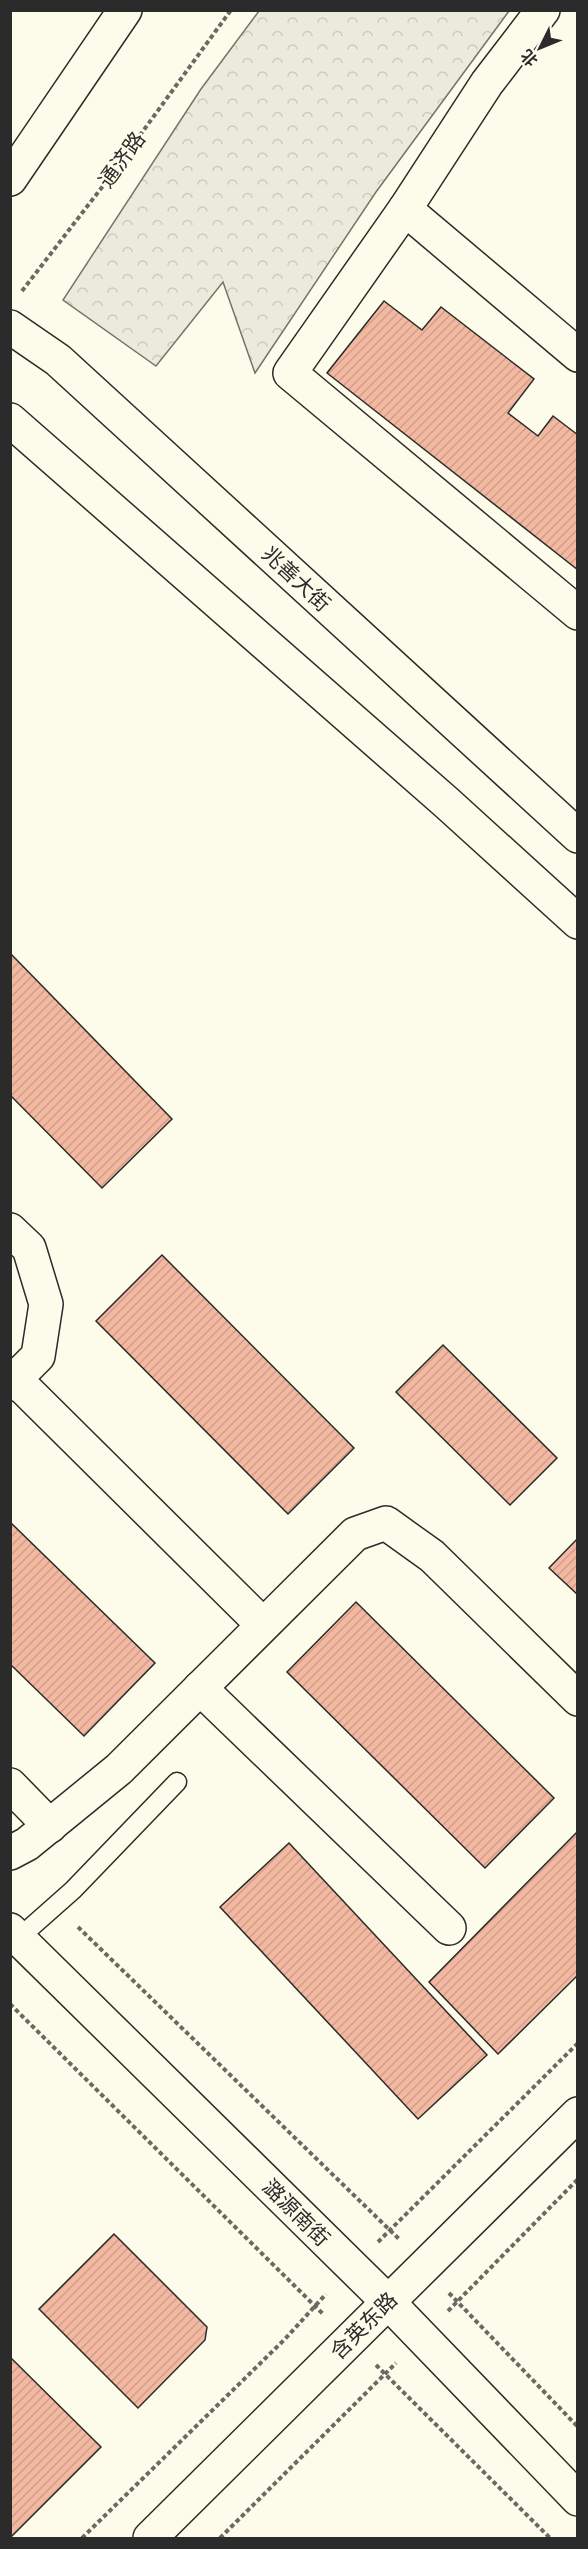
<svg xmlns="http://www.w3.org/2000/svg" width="588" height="2549" viewBox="0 0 588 2549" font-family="'Alegreya Sans','Noto Sans SC',sans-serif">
<defs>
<pattern id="forest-crowns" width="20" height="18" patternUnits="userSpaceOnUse" patternTransform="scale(1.5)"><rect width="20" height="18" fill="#ecebdb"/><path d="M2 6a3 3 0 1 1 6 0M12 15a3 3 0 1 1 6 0" fill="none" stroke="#cbcabc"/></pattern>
<pattern id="building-hatch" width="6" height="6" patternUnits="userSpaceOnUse" patternTransform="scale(1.5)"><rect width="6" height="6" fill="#f2b8a0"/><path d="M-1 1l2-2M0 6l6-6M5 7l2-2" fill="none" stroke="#d09e8a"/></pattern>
</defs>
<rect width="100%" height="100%" fill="#fdfbea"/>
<!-- forest -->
<path fill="url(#forest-crowns)" stroke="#74746e" stroke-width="1.5" d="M259 11H509L376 192 255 373 223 282 156 366 63 300 201 89Z"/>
<!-- building -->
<g fill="url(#building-hatch)" stroke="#2b2b2b" stroke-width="1.5">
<path d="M384 301 422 330 441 307 534 379 508 413 538 436 553 416 578 435V570L327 373Z"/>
<path d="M10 953 172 1119 102 1188 10 1095Z"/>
<path d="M162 1255 354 1448 288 1514 96 1321Z"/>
<path d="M443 1345 557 1458 510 1505 396 1392Z"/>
<path d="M10 1522 155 1663 84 1736 10 1664Z"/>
<path d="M578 1538V1595L549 1568Z"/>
<path d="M356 1602 554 1798 485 1868 287 1672Z"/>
<path d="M578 1831V1975L498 2054 429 1982Z"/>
<path d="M289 1843 487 2055 418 2119 220 1907Z"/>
<path d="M114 2234 207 2327 205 2340 138 2408 39 2309Z"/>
<path d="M10 2357 101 2447 10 2538Z"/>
</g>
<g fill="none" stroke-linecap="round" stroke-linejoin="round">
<!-- service casing -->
<g stroke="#2b2b2b" stroke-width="21">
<path id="service" d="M12 1944 73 1890 177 1782"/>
</g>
<!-- minor casing -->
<g stroke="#2b2b2b" stroke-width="36">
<g id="minor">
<path d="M543 10 487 83 405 209 290 373 578 613"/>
<path d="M405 209 578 355"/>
<path d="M10 1230 29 1248 46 1304 38 1356 10 1384"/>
<path d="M15 1379 263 1625"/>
<path d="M200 1688 449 1928"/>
<path d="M10 1785 50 1826"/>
<path d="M10 1853 27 1844 119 1769 355 1534 386 1523 432 1556 578 1699"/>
</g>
</g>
<!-- tertiary casing -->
<g stroke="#2b2b2b" stroke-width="36">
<g id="tertiary">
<path d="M10 1930 387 2301 578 2499"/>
<path d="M150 2538 578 2114"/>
</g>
</g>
<!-- secondary casing -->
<g stroke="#2b2b2b" stroke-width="36">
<g id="secondary">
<path d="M10 327 58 360 578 836"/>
<path d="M10 420 447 803 578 922"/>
</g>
</g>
<!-- primary casing -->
<g stroke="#2b2b2b" stroke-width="36">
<path id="primary" d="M10 179 125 10"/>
</g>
<!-- path -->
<g stroke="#6a6964" stroke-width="4" stroke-dasharray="4.5 3" stroke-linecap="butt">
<path d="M22 291 106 182 231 10"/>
<path d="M78 1927 399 2239"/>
<path d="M10 2004 323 2314"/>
<path d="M378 2242 578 2043"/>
<path d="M449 2293 578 2427"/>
<path d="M448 2311 578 2179"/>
<path d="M376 2365 550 2538"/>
<path d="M82 2538 285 2339 326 2294"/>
<path d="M220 2538 396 2363"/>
</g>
<!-- service -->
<use href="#service" stroke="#fdfbea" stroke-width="18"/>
<!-- minor -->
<use href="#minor" stroke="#fdfbea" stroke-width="33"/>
<!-- tertiary -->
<use href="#tertiary" stroke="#fdfbea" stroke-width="33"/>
<!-- secondary -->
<use href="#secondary" stroke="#fdfbea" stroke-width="33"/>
<!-- primary -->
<use href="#primary" stroke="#fdfbea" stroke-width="33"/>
</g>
<g text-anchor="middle" stroke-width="4.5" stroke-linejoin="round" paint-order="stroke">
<!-- street labels -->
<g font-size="21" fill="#2b2b2b" stroke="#fdfbea">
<text transform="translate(122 160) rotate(-54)" y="7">通济路</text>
<text transform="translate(296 579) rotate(43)" y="7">兆善大街</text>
<text transform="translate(296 2213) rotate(45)" y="7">潞源南街</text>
<text transform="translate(364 2326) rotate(-45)" y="7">含英东路</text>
</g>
</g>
<!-- border -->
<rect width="588" height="2549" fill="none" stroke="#2b2b2b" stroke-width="24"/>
<!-- north arrow -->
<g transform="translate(540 48) rotate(227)" stroke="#fdfbea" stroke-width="4.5" paint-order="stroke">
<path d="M0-4.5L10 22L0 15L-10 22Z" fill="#2b2b2b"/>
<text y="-9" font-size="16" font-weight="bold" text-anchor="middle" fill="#2b2b2b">北</text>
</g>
</svg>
